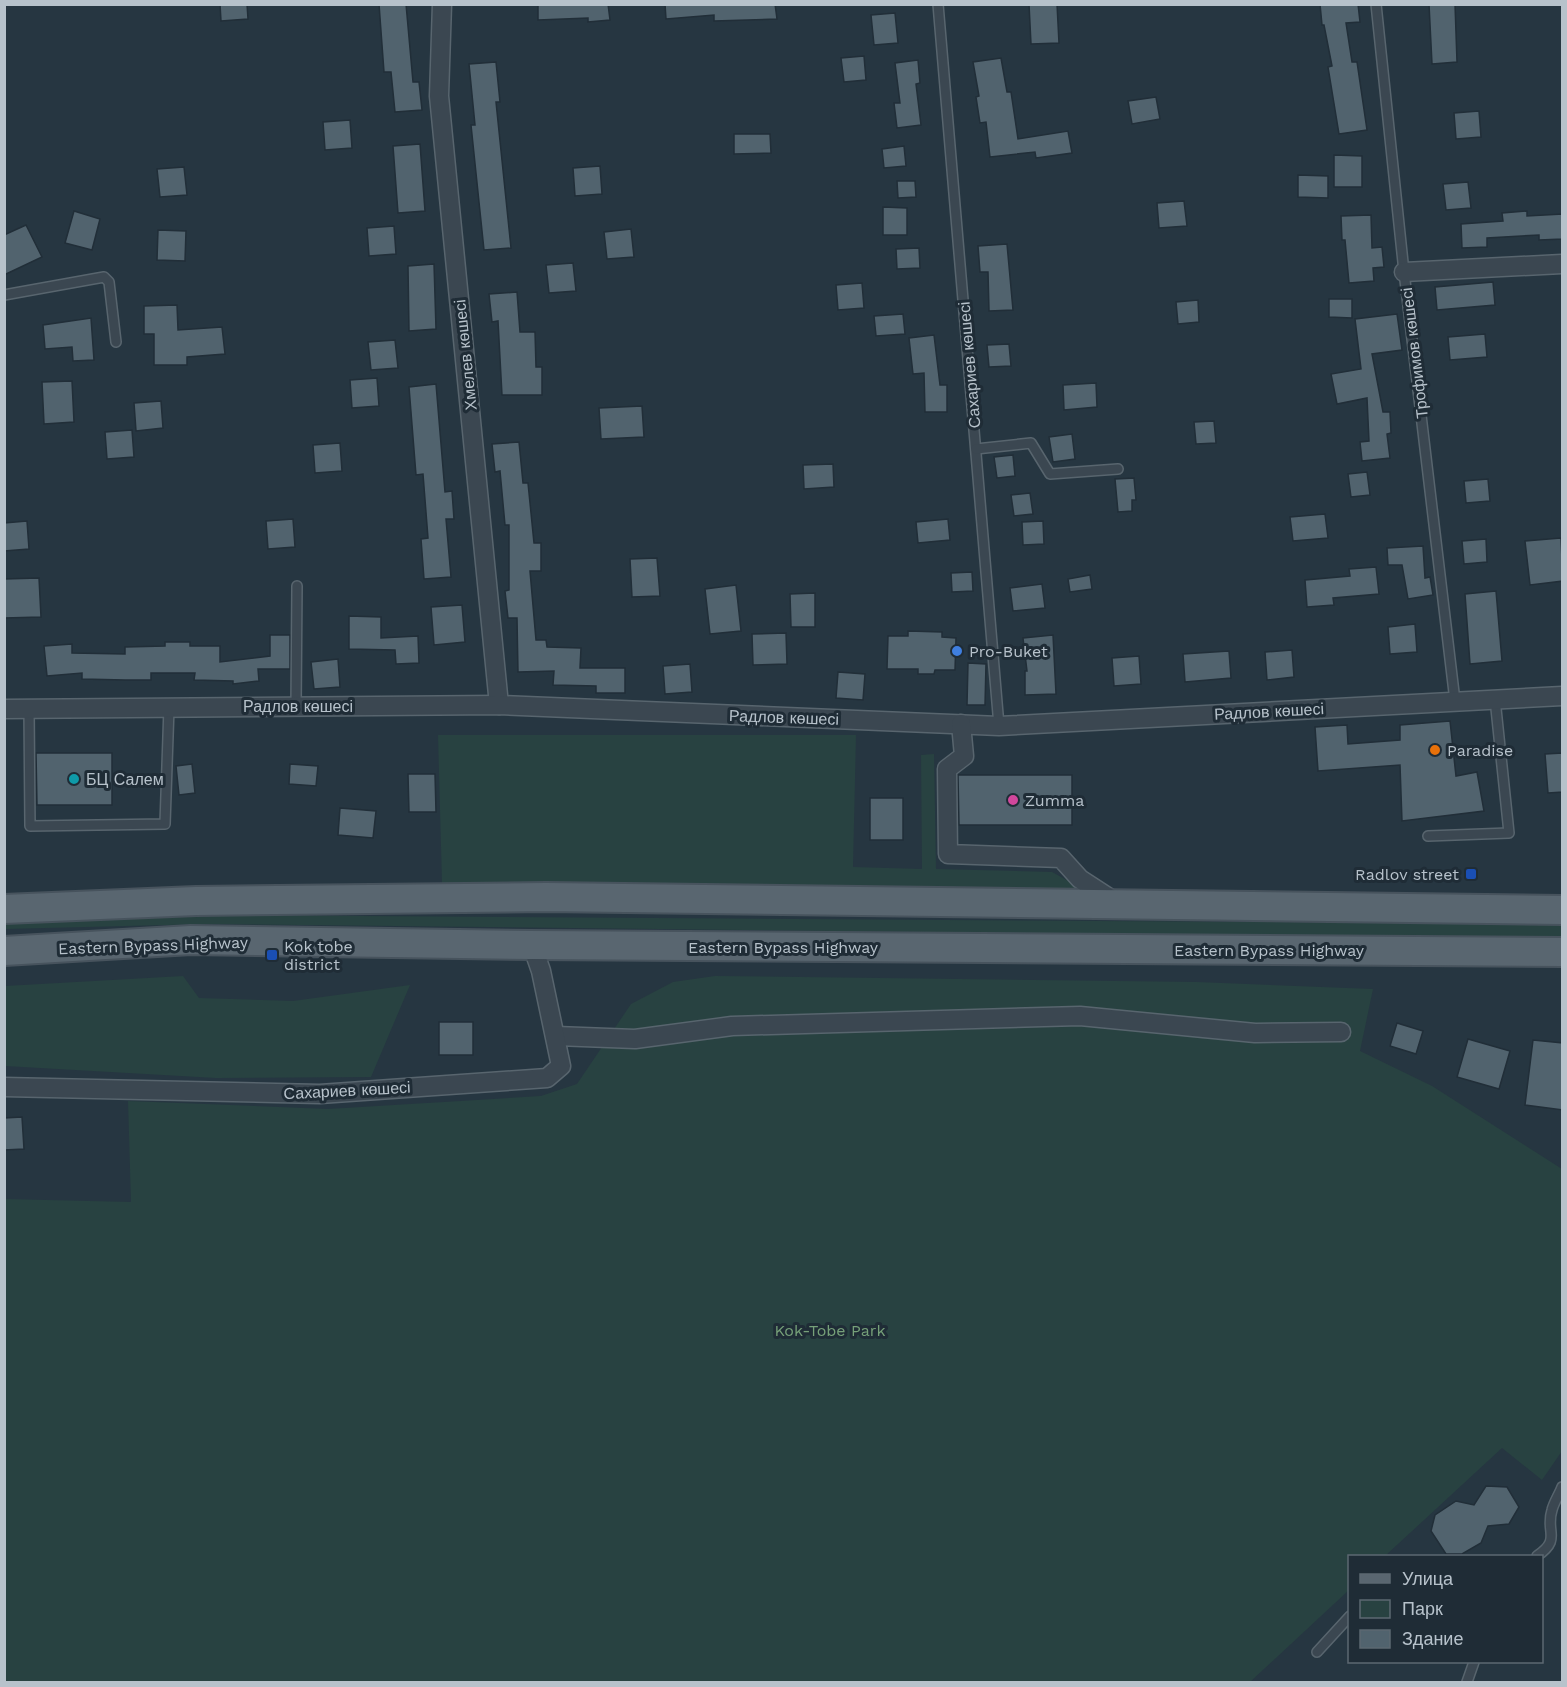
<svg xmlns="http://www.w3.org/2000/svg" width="1567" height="1687" viewBox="0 0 1567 1687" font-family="'Work Sans',sans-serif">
<rect width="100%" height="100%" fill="#263641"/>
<!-- green -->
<g fill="#284241">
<path d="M438 735H856L853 867 922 869 921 755 934 754 936 869 1052 872 1083 889 442 883Z"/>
<path d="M206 915 1562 924V939L207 924 5 929V922Z"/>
<path d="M183 976 199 998 293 1001 410 985 371 1077 216 1078 5 1066V986Z"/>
<path d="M715 976 1197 982 1373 989 1360 1051 1432 1086 1562 1169V1451L1542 1480 1502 1448 1385 1556H1350L1349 1590 1250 1682H5V1199L131 1202 128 1101 328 1109 541 1096 577 1084 631 1004 673 982Z"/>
</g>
<!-- building -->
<g fill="#51636e" stroke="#212e38" stroke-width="1.5">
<path d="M220 4H247L248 19 221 21Z"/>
<path d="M379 4H406L413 82H419L422 110 395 112 391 72H384Z"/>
<path d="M538 4H608L610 20 588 22V18L538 20Z"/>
<path d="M665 4H775L777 19 714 21V15L666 19Z"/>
<path d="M1029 4H1057L1059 43 1031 44Z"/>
<path d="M1320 4H1358L1360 22 1346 23 1352 62H1357L1367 130 1339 134 1328 67 1332 66 1324 25H1322Z"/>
<path d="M1429 4H1455L1457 62 1432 64Z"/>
<path d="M895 13 898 43 874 45 871 15Z"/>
<path d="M864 56 866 80 844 82 841 58Z"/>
<path d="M1001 58 1007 92H1011L1018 139 1068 131 1072 153 1036 158 1035 152 990 157 986 122 980 123 976 97 979 96 973 62Z"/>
<path d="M918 60 920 83 916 84 921 125 897 128 894 103H900L895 63Z"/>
<path d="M496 62 500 102H496L511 248 484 250 471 125H475L469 64Z"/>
<path d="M1156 97 1160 119 1132 124 1128 101Z"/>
<path d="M1479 111 1481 137 1456 139 1454 113Z"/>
<path d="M350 120 352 148 325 150 323 122Z"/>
<path d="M734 134H770L771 153 734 154Z"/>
<path d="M420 144 425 211 398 213 393 146Z"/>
<path d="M904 146 906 166 884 168 882 149Z"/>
<path d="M1334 155 1362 156V187H1334Z"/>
<path d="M600 166 602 194 575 196 573 168Z"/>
<path d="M184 167 187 195 160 197 157 169Z"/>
<path d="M1298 175 1328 176V198L1298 197Z"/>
<path d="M897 181H915L916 197 898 198Z"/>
<path d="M1468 182 1471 208 1446 210 1443 184Z"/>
<path d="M1184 201 1187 226 1159 228 1157 203Z"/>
<path d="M883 207 907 208V235H883Z"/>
<path d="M74 211 100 219 92 250 65 243Z"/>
<path d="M1527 211V216L1563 214V239L1539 240V235L1487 238V247L1462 248 1461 224 1503 221 1502 213Z"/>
<path d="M1371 215 1372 248 1382 247 1384 267 1373 268 1374 281 1349 283 1345 240H1342L1341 216Z"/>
<path d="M26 225 42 257 4 275V235Z"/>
<path d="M394 226 396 254 369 256 367 228Z"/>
<path d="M631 229 634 257 607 259 604 232Z"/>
<path d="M158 230 186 231 185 261 157 260Z"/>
<path d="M1007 244 1013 310 989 311 988 272H980L978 246Z"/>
<path d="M919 248 920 268 897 269 896 249Z"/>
<path d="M573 263 576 291 549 293 546 265Z"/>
<path d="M434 264 436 329 409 331 408 266Z"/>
<path d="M1493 282 1495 305 1437 310 1435 287Z"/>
<path d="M862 283 864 308 838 310 836 285Z"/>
<path d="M517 292 520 332H535L536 367H542V395H502L498 321 492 322 489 294Z"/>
<path d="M1329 299H1352V318L1329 317Z"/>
<path d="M1198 300 1199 322 1178 324 1176 302Z"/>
<path d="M177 305 178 330 222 327 225 354 187 357V365H154V334H144V306Z"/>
<path d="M903 314 905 334 876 336 874 316Z"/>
<path d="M1397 314 1402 350 1372 354 1383 412H1390L1391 433 1387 434 1390 458 1362 461 1360 442 1369 441 1367 398 1337 404 1331 374 1361 369 1355 319Z"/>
<path d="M91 318 94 360 73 361 72 347 45 349 43 325Z"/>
<path d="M1485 334 1487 357 1450 360 1448 337Z"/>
<path d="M934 335 940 385H947V412H925L924 373 913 374 909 338Z"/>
<path d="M395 340 398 368 371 370 368 342Z"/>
<path d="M1009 344 1011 366 989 367 987 345Z"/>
<path d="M377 378 379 406 352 408 350 380Z"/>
<path d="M72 381 74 422 44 424 42 382Z"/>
<path d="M1096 383 1097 407 1064 410 1063 385Z"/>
<path d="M436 384 445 492 452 491 454 519H446L451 577 424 579 421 539 428 538 423 474 416 475 409 387Z"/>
<path d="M161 401 163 428 136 431 134 403Z"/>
<path d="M642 406 644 437 601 439 599 408Z"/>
<path d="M1214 421 1216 443 1196 444 1194 422Z"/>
<path d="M132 430 134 457 107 459 105 432Z"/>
<path d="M1072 434 1075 459 1053 462 1049 437Z"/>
<path d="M519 442 523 483H528L534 543H541V571H530L536 640H546L547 647 581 648 580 668H625V693H596V686L553 685 554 671 518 672 517 618H508L505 591 509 590V525H505L500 471 495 472 492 444Z"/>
<path d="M340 443 342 471 315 473 313 445Z"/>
<path d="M1013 455 1015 476 997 478 994 457Z"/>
<path d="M833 464 834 487 804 489 803 465Z"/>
<path d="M1367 472 1370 495 1351 497 1348 474Z"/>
<path d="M1134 478 1136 500H1132V511L1118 512 1115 479Z"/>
<path d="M1488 479 1490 501 1466 503 1464 481Z"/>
<path d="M1030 493 1033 514 1014 516 1011 495Z"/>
<path d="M1325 514 1328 538 1293 541 1290 517Z"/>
<path d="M293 519 295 547 268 549 266 521Z"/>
<path d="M948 519 950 540 918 543 916 522Z"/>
<path d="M27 521 29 549 4 551V523Z"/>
<path d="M1043 521 1044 544 1023 545 1022 522Z"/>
<path d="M1561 538 1563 581 1530 585 1525 541Z"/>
<path d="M1486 539 1487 562 1464 564 1462 541Z"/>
<path d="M1423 546 1425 578 1430 577 1433 595 1408 599 1402 565H1388L1387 548Z"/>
<path d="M657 558 660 596 632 597 630 559Z"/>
<path d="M1376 567 1379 594 1333 598 1334 605 1307 607 1305 580 1350 576 1349 569Z"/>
<path d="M972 572 973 591 952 592 951 573Z"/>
<path d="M1090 575 1092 589 1070 592 1068 579Z"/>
<path d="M39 578 41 617 4 618V579Z"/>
<path d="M1042 584 1045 608 1013 611 1010 588Z"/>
<path d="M736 585 741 631 710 634 705 589Z"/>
<path d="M1496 591 1502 661 1470 664 1465 594Z"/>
<path d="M815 593V627H791L790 594Z"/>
<path d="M462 605 465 642 434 645 431 607Z"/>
<path d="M349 616 381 617V638L418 636 419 663 396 664 395 650 349 649Z"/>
<path d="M1415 624 1417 652 1390 654 1388 627Z"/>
<path d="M908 631 942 632V637L956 638 955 670H935L934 674H918V669H887L888 636H908Z"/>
<path d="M786 633 787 664 753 665 752 634Z"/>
<path d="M270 635H290V669H258L259 681 233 684V681L194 680 195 673H151V680H125L82 679V673L47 676 44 646 72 644V653L125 654V647L165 646V642H190V646H220V662L270 656Z"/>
<path d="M1053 635 1056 694 1025 695V671H1027L1023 638Z"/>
<path d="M1292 650 1294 677 1267 680 1265 652Z"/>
<path d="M1229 651 1231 678 1185 682 1183 654Z"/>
<path d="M1139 656 1141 684 1114 686 1112 658Z"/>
<path d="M338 659 340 687 314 689 311 662Z"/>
<path d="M968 663 986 664 985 705H967Z"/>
<path d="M690 664 692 692 665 694 663 666Z"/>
<path d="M838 672 865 674 863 700 836 698Z"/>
<path d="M1450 721 1456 776 1477 772 1484 811 1402 821 1400 765 1318 771 1315 727 1347 725 1348 744 1400 740V725Z"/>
<path d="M36 753H112V805H37Z"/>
<path d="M1563 753V792L1548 793 1545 754Z"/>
<path d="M192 764 195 793 179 795 176 766Z"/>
<path d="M290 764 318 766 316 786 289 784Z"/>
<path d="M408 774H435L436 812H409Z"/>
<path d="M958 775H1072V825H959Z"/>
<rect x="870" y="798" width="33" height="42"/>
<path d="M340 808 376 811 373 838 338 835Z"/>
<rect x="439" y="1022" width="34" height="33"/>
<path d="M1397 1023 1423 1031 1416 1054 1390 1046Z"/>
<path d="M1468 1039 1510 1051 1499 1089 1457 1077Z"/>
<path d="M1533 1040 1563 1043V1110L1525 1105Z"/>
<path d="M22 1117 24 1149 4 1150V1118Z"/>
<path d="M1486 1486 1507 1487 1519 1507 1509 1524 1488 1526 1481 1543 1462 1554H1446L1431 1531 1435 1515 1456 1501 1474 1505Z"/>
</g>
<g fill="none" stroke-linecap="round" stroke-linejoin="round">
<!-- service casing -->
<g stroke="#58656e" stroke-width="12">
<g id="service">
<path d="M938 4 999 726"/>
<path d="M1376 4 1404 272 1455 701"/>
<path d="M4 295 104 277 109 282 116 342"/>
<path d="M976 449 1031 443 1050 474 1118 469"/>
<path d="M296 706 297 586"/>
<path d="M29 709 30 826 165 824 169 707"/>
<path d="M1428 836 1509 833 1495 699"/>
<path d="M1537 1556C1562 1539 1545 1532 1552 1510 1554 1502 1559 1495 1562 1487"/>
<path d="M1317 1652 1350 1616"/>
<path d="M1467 1682 1474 1662"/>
</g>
</g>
<!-- minor casing -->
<g stroke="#58656e" stroke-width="21">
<g id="minor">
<path d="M442 4 439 96 499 705"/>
<path d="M1404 272 1562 264"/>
<path d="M4 709 499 705 999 726 1562 696"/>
<path d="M961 724 964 756 947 769 948 854 1061 858 1080 879 1117 903"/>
<path d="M556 1036 635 1039 732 1026 1080 1016 1255 1033 1341 1032"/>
<path d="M4 1087 320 1094 547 1078 561 1066 541 971 532 945"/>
</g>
</g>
<!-- primary casing -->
<g stroke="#47535d" stroke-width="32">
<g id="primary">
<path d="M4 909 196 901 546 897 1562 910"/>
<path d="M4 951 191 940 532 945 1562 952"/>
</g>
</g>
<!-- service -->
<use href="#service" stroke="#3b4751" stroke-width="9"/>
<!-- minor -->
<use href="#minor" stroke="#3b4751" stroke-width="18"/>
<!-- primary -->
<use href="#primary" stroke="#596670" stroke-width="28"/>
</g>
<!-- markers -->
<circle fill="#3f7fe0" stroke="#1f2c36" stroke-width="2" cx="957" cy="651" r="6"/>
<circle fill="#e8710a" stroke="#1f2c36" stroke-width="2" cx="1435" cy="750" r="6"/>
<circle fill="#0f9aa8" stroke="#1f2c36" stroke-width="2" cx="74" cy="779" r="6"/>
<circle fill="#d1479c" stroke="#1f2c36" stroke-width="2" cx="1013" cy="800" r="6"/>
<g fill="#1a4fb4" stroke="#1f2c36" stroke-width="2">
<rect x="1465" y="868" width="12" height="12" rx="3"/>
<rect x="266" y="949" width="12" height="12" rx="3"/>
</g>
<g text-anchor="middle" stroke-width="6" stroke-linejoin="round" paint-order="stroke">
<!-- street labels -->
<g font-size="16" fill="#b7c2cb" stroke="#1f2c36">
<text transform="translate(1414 353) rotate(-97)" y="6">Трофимов көшесі</text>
<text transform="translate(465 355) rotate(-96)" y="6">Хмелев көшесі</text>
<text transform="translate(969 365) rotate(-95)" y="6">Сахариев көшесі</text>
<text x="298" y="712">Радлов көшесі</text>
<text transform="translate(1269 711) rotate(-3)" y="6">Радлов көшесі</text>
<text transform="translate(784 717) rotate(2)" y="6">Радлов көшесі</text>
<text transform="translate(153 945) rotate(-2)" y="6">Eastern Bypass Highway</text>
<text x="783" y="953">Eastern Bypass Highway</text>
<text x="1269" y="956">Eastern Bypass Highway</text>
<text transform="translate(347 1090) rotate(-3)" y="6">Сахариев көшесі</text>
</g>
<!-- poi labels -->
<g font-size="16" fill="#b7c2cb" stroke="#1f2c36" text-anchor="start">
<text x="969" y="657">Pro-Buket</text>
<text x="1447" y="756">Paradise</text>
<text x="86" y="785">БЦ Салем</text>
<text x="1025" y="806">Zumma</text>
<text x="1459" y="880" text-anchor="end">Radlov street</text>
<text x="284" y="952">Kok tobe<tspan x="284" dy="18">district</tspan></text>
</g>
<!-- park labels -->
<g font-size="16" fill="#76a079" stroke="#1f2c36">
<text x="830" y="1336">Kok-Tobe Park</text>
</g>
</g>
<!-- border -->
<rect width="1567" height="1687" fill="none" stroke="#b7c2cb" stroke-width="12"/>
<!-- legend -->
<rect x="1348" y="1555" width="195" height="108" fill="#1f2c36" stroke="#5c6872" stroke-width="1.5"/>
<rect x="1360" y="1574" width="30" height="9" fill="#596670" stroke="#5c6872" stroke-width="1.5"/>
<text x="1402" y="1585" font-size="18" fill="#b7c2cb">Улица</text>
<rect x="1360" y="1600" width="30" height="18" fill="#284241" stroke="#5c6872" stroke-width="1.5"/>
<text x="1402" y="1615" font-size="18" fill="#b7c2cb">Парк</text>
<rect x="1360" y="1630" width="30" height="18" fill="#51636e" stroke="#5c6872" stroke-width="1.5"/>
<text x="1402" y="1645" font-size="18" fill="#b7c2cb">Здание</text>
</svg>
